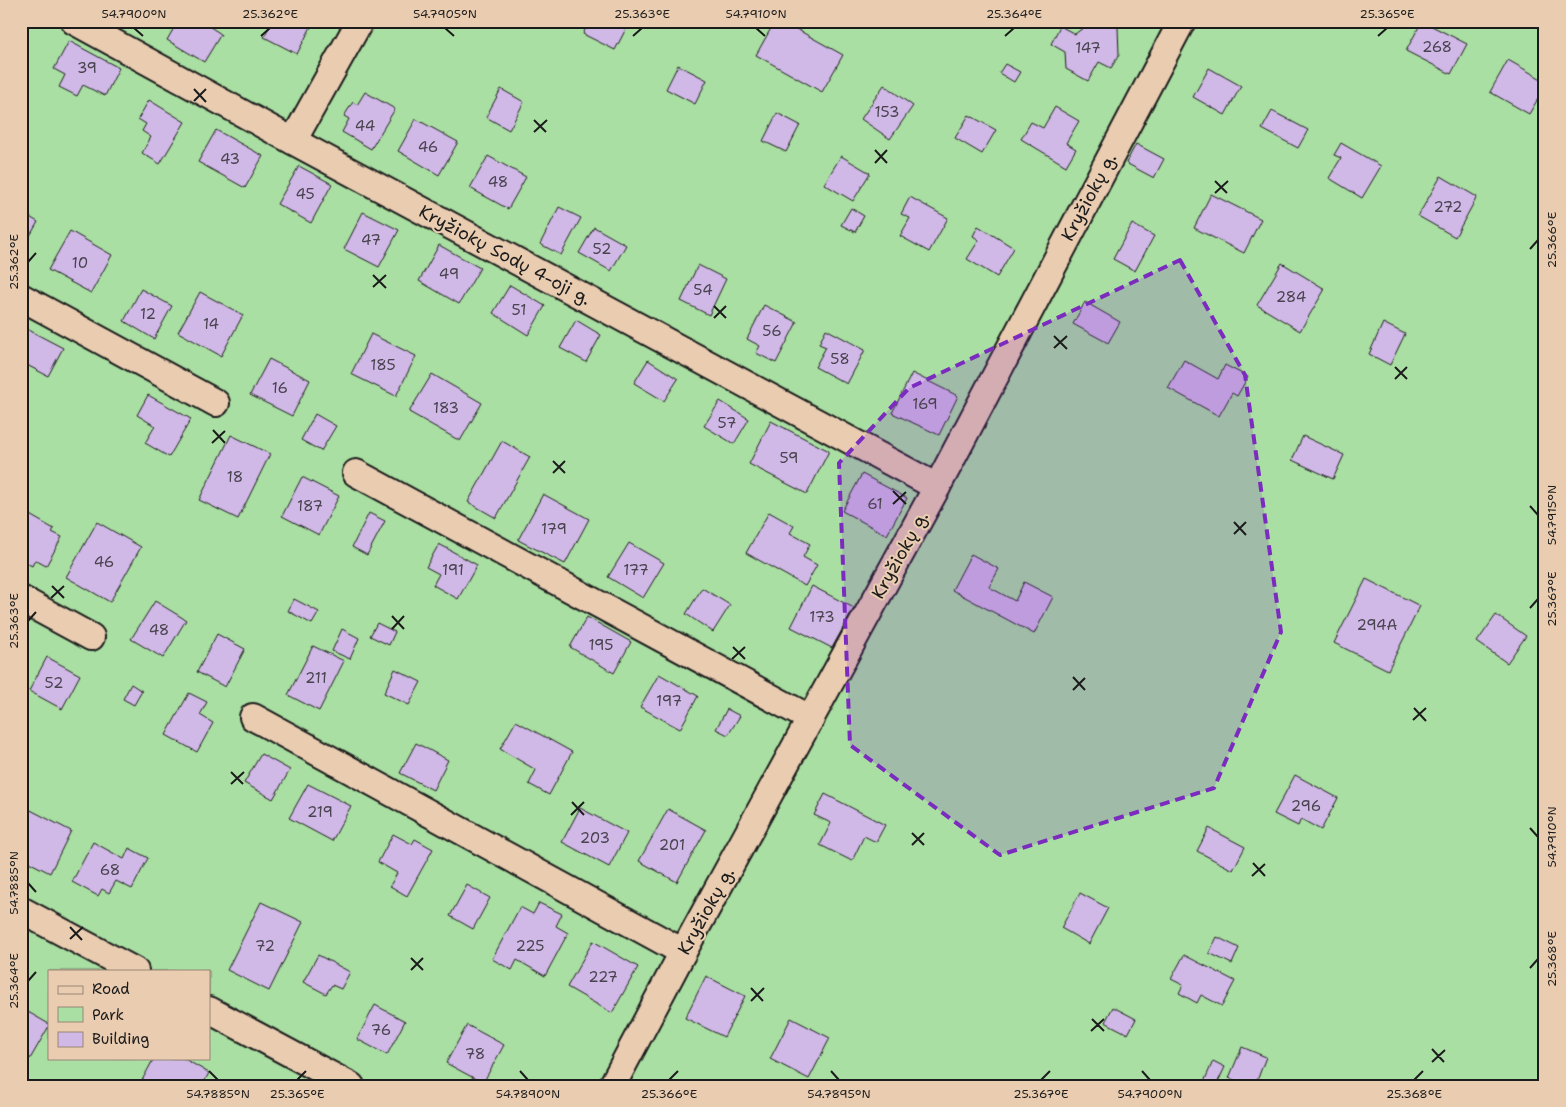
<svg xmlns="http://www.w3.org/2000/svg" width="1566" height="1107" viewBox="0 0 1566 1107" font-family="'Shantell Sans',sans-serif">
<rect width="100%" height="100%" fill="#e5c9bc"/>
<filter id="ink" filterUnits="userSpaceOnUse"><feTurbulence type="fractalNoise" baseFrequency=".02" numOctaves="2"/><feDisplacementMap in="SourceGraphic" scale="10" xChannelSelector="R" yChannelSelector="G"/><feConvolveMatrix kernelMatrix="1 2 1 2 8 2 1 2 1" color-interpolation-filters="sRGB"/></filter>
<g filter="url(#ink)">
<!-- green -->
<path fill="#a9dfa2" stroke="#627e5f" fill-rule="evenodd" d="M21 21H1545V1086H21ZM49 971H209V1058H49Z"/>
<!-- building -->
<g fill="#d0b8e7" stroke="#1c1c1c">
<path d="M178 21H201L221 34 204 62 167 40Z"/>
<path d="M272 21H314L297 54 264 37Z"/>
<path d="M589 21H630L615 50 583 34Z"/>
<path d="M775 21H782L843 55 822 92 756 55Z"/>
<path d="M1092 21H1121L1118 27 1119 55 1111 68 1099 62 1088 81 1066 69 1065 52 1051 44 1060 26 1075 34Z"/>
<path d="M1422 21 1467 44 1451 74 1406 51Z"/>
<path d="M69 41 119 68 105 96 83 85 77 96 59 87 65 75 54 69Z"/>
<path d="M1508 60 1545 81V87L1529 114 1490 92Z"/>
<path d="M1005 64 1020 72 1014 82 999 73Z"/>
<path d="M678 65 707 80 695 104 666 89Z"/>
<path d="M1209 68 1241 86 1225 115 1193 97Z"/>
<path d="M884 85 913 106 890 139 861 119Z"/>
<path d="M501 89 524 102 509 130 486 117Z"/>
<path d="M365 92 395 109 371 149 342 132 349 119 344 116 353 102 357 105Z"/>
<path d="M149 100 185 122 160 164 142 153 151 137 142 131 146 124 138 119Z"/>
<path d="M1055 107 1079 121 1066 143 1076 149 1066 166 1021 139 1031 122 1043 128Z"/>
<path d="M1272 111 1308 130 1298 148 1262 129Z"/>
<path d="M777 113 800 125 786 152 763 141Z"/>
<path d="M969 115 996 130 982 154 955 138Z"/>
<path d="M416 119 458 142 439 175 398 151Z"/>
<path d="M216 130 263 156 245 188 198 162Z"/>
<path d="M1341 143 1381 166 1362 198 1329 178 1341 158 1334 155Z"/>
<path d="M1136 144 1164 159 1154 178 1126 163Z"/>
<path d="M488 156 526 177 508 209 470 188Z"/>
<path d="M841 156 870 173 853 201 824 184Z"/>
<path d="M299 166 332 184 311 223 277 204Z"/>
<path d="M1441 176 1477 197 1455 237 1418 216Z"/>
<path d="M1211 194 1261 219 1244 253 1194 228Z"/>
<path d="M910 197 948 218 929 252 900 236 910 218 901 214Z"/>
<path d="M559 207 581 218 561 255 540 244Z"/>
<path d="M851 208 864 216 855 232 841 225Z"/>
<path d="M21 212 38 222 21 251Z"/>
<path d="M363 212 399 230 379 267 344 249Z"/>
<path d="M1132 224 1154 236 1135 271 1113 259Z"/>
<path d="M978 226 1014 248 997 277 967 259 979 240 973 236Z"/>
<path d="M594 227 626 245 611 271 579 253Z"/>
<path d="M70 231 112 255 91 293 48 270Z"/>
<path d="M439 245 480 268 459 304 419 281Z"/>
<path d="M1282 263 1325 289 1300 331 1257 305Z"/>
<path d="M698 265 726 279 709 315 681 301Z"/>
<path d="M510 285 545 306 528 335 493 313Z"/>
<path d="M141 289 172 306 154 339 124 321Z"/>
<path d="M200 292 243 315 221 356 178 332Z"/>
<path d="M1085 302 1120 322 1108 343 1073 324Z"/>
<path d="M764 305 797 322 776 363 756 353 760 346 747 339Z"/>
<path d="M576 320 601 335 586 362 560 348Z"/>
<path d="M1383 323 1405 334 1390 365 1369 354Z"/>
<path d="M21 326 63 348 48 376 21 362Z"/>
<path d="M826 329 865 350 847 384 815 367 826 347 819 344Z"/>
<path d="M371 334 416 356 396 396 351 374Z"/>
<path d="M269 359 310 380 292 416 250 395Z"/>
<path d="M648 360 678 379 664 401 634 383Z"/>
<path d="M1184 360 1218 379 1225 365 1248 377 1237 396 1232 393 1219 416 1168 388Z"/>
<path d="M912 373 958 396 939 435 892 413Z"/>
<path d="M432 374 482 403 460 441 409 412Z"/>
<path d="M148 395 191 419 169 457 145 443 155 426 137 415Z"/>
<path d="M720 401 749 419 734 444 704 426Z"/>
<path d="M315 414 336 426 321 451 301 440Z"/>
<path d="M771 421 829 451 807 494 749 464Z"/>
<path d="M231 435 270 454 238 519 199 500Z"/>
<path d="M1303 436 1344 455 1333 479 1292 460Z"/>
<path d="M502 441 530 457 496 518 468 502Z"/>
<path d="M862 474 907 498 887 535 842 511Z"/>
<path d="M302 477 339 496 319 535 282 516Z"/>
<path d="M543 494 589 519 565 564 518 540Z"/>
<path d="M21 510 54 529 52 532 62 537 46 566 35 560 32 566 21 560Z"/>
<path d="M769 512 794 526 790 533 810 544 803 557 817 565 805 586 746 553Z"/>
<path d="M369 513 385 521 367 555 352 547Z"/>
<path d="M97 522 141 547 110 602 66 577Z"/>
<path d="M629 543 664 563 643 598 608 577Z"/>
<path d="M439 544 477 565 458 599 433 585 439 574 426 567Z"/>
<path d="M971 554 999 569 989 587 1015 601 1024 582 1053 597 1034 634 952 590Z"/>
<path d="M1366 579 1420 606 1388 670 1334 643Z"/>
<path d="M812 586 854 608 832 648 791 627Z"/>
<path d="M702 588 730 605 713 632 686 614Z"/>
<path d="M294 599 319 612 312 624 288 611Z"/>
<path d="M155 601 186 620 163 658 131 639Z"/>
<path d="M1496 615 1526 636 1507 663 1477 642Z"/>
<path d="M587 617 631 642 614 673 570 647Z"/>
<path d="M377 623 395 632 389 645 370 636Z"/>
<path d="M342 629 359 638 350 659 332 651Z"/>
<path d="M217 634 245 649 225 687 197 672Z"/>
<path d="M313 646 344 661 319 711 288 695Z"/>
<path d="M47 657 80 675 62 709 29 691Z"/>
<path d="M395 669 421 682 409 705 384 693Z"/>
<path d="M659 674 698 696 680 729 640 707Z"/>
<path d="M131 684 142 691 134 705 123 699Z"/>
<path d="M189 693 207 702 200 715 213 723 197 752 166 735Z"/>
<path d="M727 709 740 716 728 735 716 729Z"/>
<path d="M516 721 572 752 549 795 529 784 536 770 500 749Z"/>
<path d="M416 743 448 760 433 790 400 773Z"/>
<path d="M261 754 290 770 273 799 244 783Z"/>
<path d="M1295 775 1338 798 1321 830 1301 819 1298 826 1274 814Z"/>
<path d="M308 784 351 806 332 841 289 818Z"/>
<path d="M825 794 885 825 876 842 864 836 852 861 820 845 831 823 814 815Z"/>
<path d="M21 805 71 831 50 873 21 858Z"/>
<path d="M580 808 627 833 609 867 562 842Z"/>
<path d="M668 809 706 830 677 882 639 861Z"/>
<path d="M1209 828 1245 847 1233 870 1197 851Z"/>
<path d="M393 834 412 844 415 839 433 849 407 896 390 886 397 873 378 862Z"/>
<path d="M93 842 124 859 129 848 148 858 132 889 116 881 109 893 102 889 98 896 72 882Z"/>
<path d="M467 885 490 898 473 929 450 916Z"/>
<path d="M1080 893 1108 908 1089 944 1061 928Z"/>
<path d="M261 902 303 922 269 991 227 970Z"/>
<path d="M539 903 562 914 556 926 568 933 545 976 517 960 512 970 492 959 520 907 533 914Z"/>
<path d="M1217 937 1239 948 1232 964 1209 953Z"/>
<path d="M593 941 638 967 612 1013 567 987Z"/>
<path d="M318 955 350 972 341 989 332 985 326 994 303 982Z"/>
<path d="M1184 955 1235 981 1222 1006 1201 995 1197 1003 1179 993 1183 985 1171 979Z"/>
<path d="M706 976 745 996 724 1037 685 1018Z"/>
<path d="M375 1005 405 1021 387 1055 357 1039Z"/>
<path d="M1113 1007 1136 1019 1128 1034 1105 1022Z"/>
<path d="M21 1008 49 1024V1026L30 1059 21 1054Z"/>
<path d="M791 1018 830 1038 809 1079 770 1059Z"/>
<path d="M467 1025 504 1045 483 1083 446 1063Z"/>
<path d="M1242 1047 1266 1057 1255 1086H1250L1229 1078Z"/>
<path d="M154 1058H183L209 1073 202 1086H139Z"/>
<path d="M1213 1061 1225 1067 1216 1086H1212L1204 1082Z"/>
</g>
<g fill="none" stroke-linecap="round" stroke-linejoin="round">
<!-- street casing -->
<g stroke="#1c1c1c" stroke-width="30">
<g id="street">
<path d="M74 21 293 141 937 487"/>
<path d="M293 141 360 21"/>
<path d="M21 297 216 403"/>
<path d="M356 473 811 719"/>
<path d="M21 599 91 637"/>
<path d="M253 717 683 952"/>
<path d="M21 910 135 971"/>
<path d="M209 1010 351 1086"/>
<path d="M612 1086 683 952 937 487 1182 21"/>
</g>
</g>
<!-- street -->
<use href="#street" stroke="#eacdb1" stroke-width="26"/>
</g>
</g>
<!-- marked area -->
<path fill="#7b2cbf" fill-opacity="0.2" stroke="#7b2cbf" stroke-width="4" stroke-dasharray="10 6" stroke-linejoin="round" d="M1180 260 1245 375 1281 632 1214 788 1000 855 850 745 839 463 909 388Z"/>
<!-- ticks -->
<path fill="none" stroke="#1c1c1c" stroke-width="2" d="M134 28 143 36M445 28 454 36M756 28 765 36M261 36 270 28M633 36 642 28M1005 36 1014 28M1378 36 1387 28M194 89 206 102M194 101 206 89M534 120 546 132M534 132 547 120M875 150 887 163M875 163 887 150M1215 181 1227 193M1215 193 1228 181M1530 249 1538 240M28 262 36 253M373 275 386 288M373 287 386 275M714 306 726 318M714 318 726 306M1054 336 1067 349M1054 348 1067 336M1395 367 1407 379M1395 379 1407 367M213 430 225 443M212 443 225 431M553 461 565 473M553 473 565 461M893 491 906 504M893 504 906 492M1530 506 1538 515M1234 522 1246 535M1234 534 1246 522M52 586 64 598M51 598 64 586M1530 608 1538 599M392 616 404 629M28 621 36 612M392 629 404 616M733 647 745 659M732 659 745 647M1073 677 1085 690M1073 690 1085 678M1414 708 1426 721M1413 720 1426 708M231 772 243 784M231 784 244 772M572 802 584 815M571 815 584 802M1530 828 1538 837M912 833 924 845M912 845 924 833M1253 863 1265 876M1252 876 1265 864M28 883 36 892M70 927 82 940M70 939 83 927M411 958 423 970M1530 968 1538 959M411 970 423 958M28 981 36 972M751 988 763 1001M751 1001 764 988M1092 1019 1104 1031M1091 1031 1104 1019M1432 1049 1444 1062M1432 1062 1445 1050M209 1071 218 1080M520 1071 528 1080M831 1071 839 1080M1142 1071 1150 1080M297 1080 306 1071M669 1080 678 1071M1041 1080 1050 1071M1414 1080 1423 1071"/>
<g text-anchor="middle" stroke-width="4" stroke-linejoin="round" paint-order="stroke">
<!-- number labels -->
<g font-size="15" fill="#49434f">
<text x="1437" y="52">268</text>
<text x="1088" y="53">147</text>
<text x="87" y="73">39</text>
<text x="887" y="117">153</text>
<text x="365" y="131">44</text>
<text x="428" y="152">46</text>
<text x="230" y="164">43</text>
<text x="498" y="187">48</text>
<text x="305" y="199">45</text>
<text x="1448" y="212">272</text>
<text x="371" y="245">47</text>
<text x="602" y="254">52</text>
<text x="80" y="268">10</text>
<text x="449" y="279">49</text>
<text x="703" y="295">54</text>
<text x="1291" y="302">284</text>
<text x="519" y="315">51</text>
<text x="148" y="319">12</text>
<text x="211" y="329">14</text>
<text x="772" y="336">56</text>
<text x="840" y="364">58</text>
<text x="383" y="370">185</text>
<text x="280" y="393">16</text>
<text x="925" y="409">169</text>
<text x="446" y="413">183</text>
<text x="727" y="428">57</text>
<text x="789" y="463">59</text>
<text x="235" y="482">18</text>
<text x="875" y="509">61</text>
<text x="310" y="511">187</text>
<text x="554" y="534">179</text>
<text x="104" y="567">46</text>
<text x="453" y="575">191</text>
<text x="636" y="575">177</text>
<text x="822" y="622">173</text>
<text x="1377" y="630">294A</text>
<text x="159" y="635">48</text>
<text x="601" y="650">195</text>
<text x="316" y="683">211</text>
<text x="54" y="688">52</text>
<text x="669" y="706">197</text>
<text x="1306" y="811">296</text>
<text x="320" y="817">219</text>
<text x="595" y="843">203</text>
<text x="672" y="850">201</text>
<text x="110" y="875">68</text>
<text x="265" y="951">72</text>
<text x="530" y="951">225</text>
<text x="603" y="982">227</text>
<text x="381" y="1035">76</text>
<text x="475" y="1059">78</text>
</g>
<!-- street labels -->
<g font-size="18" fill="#1c1c1c" stroke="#eacdb1">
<text transform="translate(1089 197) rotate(-62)" y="6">Kryžiokų g.</text>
<text transform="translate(505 255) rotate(28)" y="6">Kryžiokų Sodų 4-oji g.</text>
<text transform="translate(900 555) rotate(-61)" y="6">Kryžiokų g.</text>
<text transform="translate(706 911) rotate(-61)" y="6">Kryžiokų g.</text>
</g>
</g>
<!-- margin -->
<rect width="1566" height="1107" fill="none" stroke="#eacdb1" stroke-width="55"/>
<!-- legend -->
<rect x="48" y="970" width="162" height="90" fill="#eacdb1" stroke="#988675"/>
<rect x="58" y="986" width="25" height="8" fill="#eacdb1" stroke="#988675"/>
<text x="92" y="994" font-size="15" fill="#1c1c1c">Road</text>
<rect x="58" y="1007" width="25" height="15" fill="#a9dfa2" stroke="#988675"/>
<text x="92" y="1020" font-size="15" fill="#1c1c1c">Park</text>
<rect x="58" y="1032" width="25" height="15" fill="#d0b8e7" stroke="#988675"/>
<text x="92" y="1044" font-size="15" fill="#1c1c1c">Building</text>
<rect x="28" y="28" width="1510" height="1052" fill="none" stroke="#1c1c1c" stroke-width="2"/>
<g font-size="12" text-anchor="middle" fill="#1c1c1c">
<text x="134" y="18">54.7900°N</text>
<text x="270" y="18">25.362°E</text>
<text x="445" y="18">54.7905°N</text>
<text x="642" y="18">25.363°E</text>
<text x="756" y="18">54.7910°N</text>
<text x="1014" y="18">25.364°E</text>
<text x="1387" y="18">25.365°E</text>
<text transform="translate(1552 240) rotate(-90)" y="4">25.366°E</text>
<text transform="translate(14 262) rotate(-90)" y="4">25.362°E</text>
<text transform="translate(1552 515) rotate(-90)" y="4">54.7915°N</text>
<text transform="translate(1552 599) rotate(-90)" y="4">25.367°E</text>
<text transform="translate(14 621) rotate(-90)" y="4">25.363°E</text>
<text transform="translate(1552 837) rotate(-90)" y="4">54.7910°N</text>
<text transform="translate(14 883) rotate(-90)" y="4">54.7885°N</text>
<text transform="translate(1552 959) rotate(-90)" y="4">25.368°E</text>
<text transform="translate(14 981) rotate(-90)" y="4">25.364°E</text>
<text x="218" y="1098">54.7885°N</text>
<text x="297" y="1098">25.365°E</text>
<text x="528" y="1098">54.7890°N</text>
<text x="669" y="1098">25.366°E</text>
<text x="839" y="1098">54.7895°N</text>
<text x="1041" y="1098">25.367°E</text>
<text x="1150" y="1098">54.7900°N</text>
<text x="1414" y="1098">25.368°E</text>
</g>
</svg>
